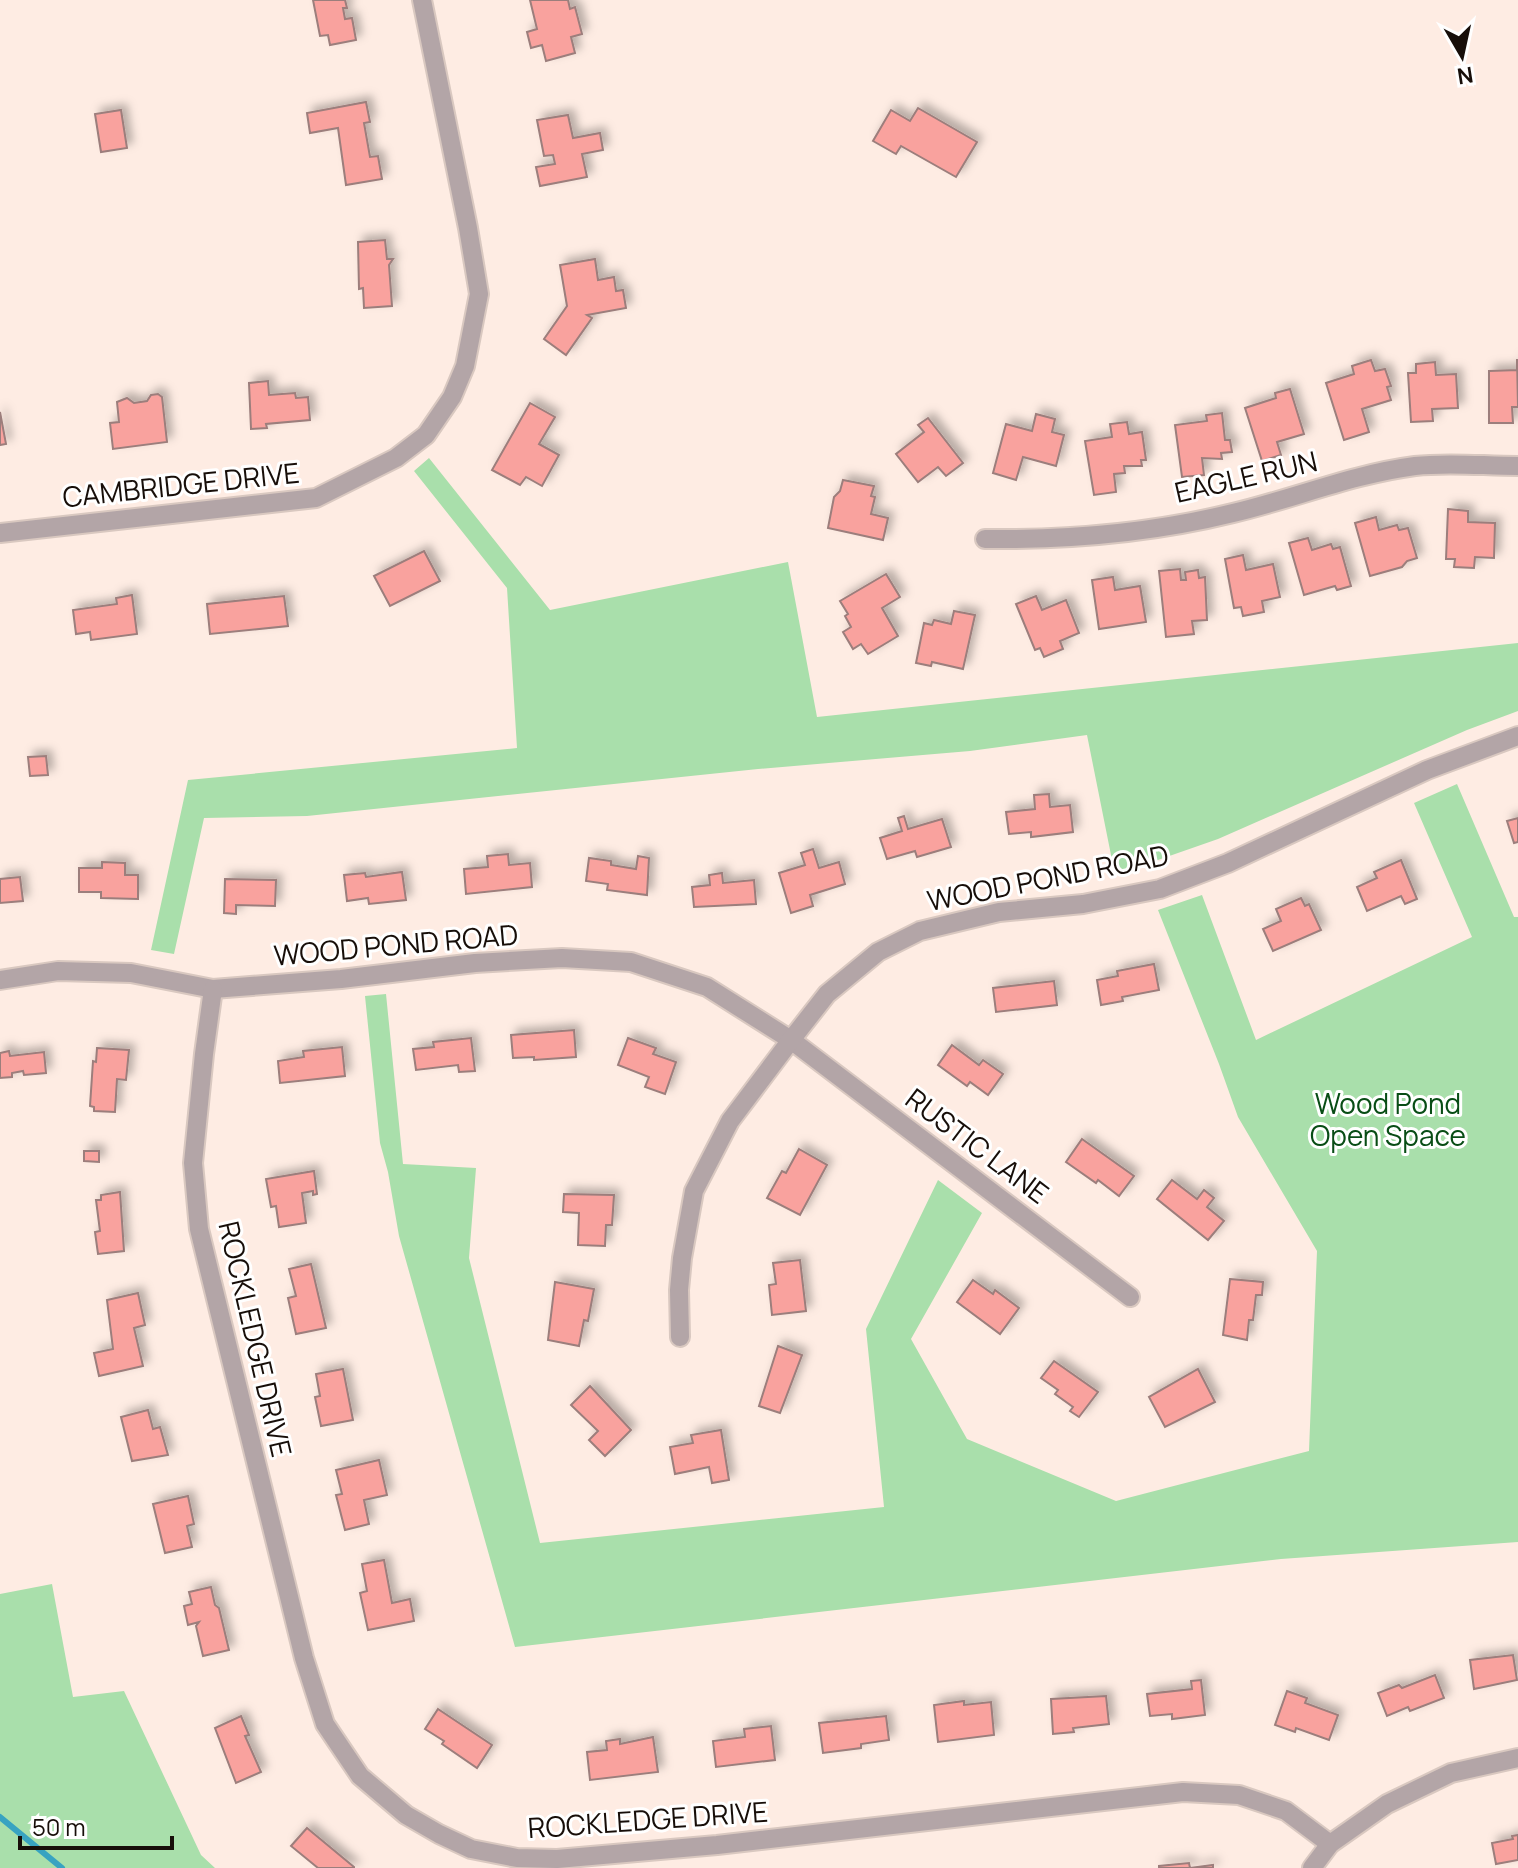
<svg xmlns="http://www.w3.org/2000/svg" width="1518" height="1868" viewBox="0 0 1518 1868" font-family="Manrope,sans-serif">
<defs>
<filter id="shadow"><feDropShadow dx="5.5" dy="-5.5" stdDeviation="4" flood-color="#0004"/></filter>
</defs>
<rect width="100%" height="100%" fill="#feece3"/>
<!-- green -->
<g fill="#a9dfab">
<path d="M429 458 550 610 788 562 817 717 1518 643V711L1467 730 1218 839 1115 875 1087 735 970 751 758 769 307 816 204 818 174 954 151 950 188 780 517 748 507 588 414 471Z"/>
<path d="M1457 784 1514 917H1518V1542L1281 1559 515 1647 399 1236 388 1172 380 1143 365 996 386 994 403 1164 476 1168 469 1258 540 1543 884 1507 866 1329 938 1180 982 1213 911 1339 967 1439 1116 1501 1309 1451 1317 1251 1238 1117 1219 1064 1158 910 1202 895 1256 1040 1472 937 1414 803Z"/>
<path d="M52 1584 73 1697 124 1691 201 1855 215 1868H0V1594Z"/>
</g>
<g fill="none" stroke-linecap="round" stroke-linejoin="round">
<!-- stream -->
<path stroke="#38a3c1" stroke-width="6" d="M0 1817 62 1868"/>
</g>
<!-- building -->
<g fill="#f9a29e" stroke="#9c7e7c" stroke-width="2" filter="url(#shadow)">
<path d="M313 0H345L347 8H343L345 19 352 18 356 40 330 45 328 35 320 36Z"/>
<path d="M530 0H568L570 9 575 7 582 34 571 37 575 53 546 61 542 45 531 48 527 32 537 29Z"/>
<path d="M366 102 370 122 364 123 370 157 378 156 382 179 346 185 338 128 310 133 307 113Z"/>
<path d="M918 108 977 142 956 177 901 146 896 154 873 141 891 110 910 121Z"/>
<path d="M121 110 127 148 101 152 95 114Z"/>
<path d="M568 115 573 138 600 133 603 150 582 154 587 177 540 186 536 167 555 164 553 155 544 156 537 120Z"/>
<path d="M385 240 387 259H393L389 265 392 306 364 308 363 288 359 289 358 242Z"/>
<path d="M595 259 598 280 614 277 616 291 623 290 626 308 587 315 592 318 566 355 544 339 567 306 560 265Z"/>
<path d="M1517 359 1518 407H1512L1513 423H1489V371L1517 370Z"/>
<path d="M1371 360 1375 371 1385 369 1391 386 1387 387 1391 400 1362 409 1369 432 1344 440 1326 383 1354 374 1352 366Z"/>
<path d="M1435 362 1436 375 1456 374 1458 408 1432 409 1433 421 1411 422 1408 373H1416V364Z"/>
<path d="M268 381 269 395 295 393 296 398 308 397 310 420 266 424 267 428 251 429 249 383Z"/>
<path d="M1290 389 1304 434 1277 442 1281 455 1262 461 1245 408 1276 398 1275 393Z"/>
<path d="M158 394 162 397 167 442 113 449 110 423 119 422 117 402 127 398 134 403 147 401 151 395Z"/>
<path d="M530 403 555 417 539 444 559 455 542 486 526 477 520 485 492 470Z"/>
<path d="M0 412 6 444 0 445Z"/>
<path d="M1222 413 1225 440H1230L1232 452 1221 453 1222 459 1202 458 1204 475 1182 477 1175 425 1207 421 1206 415Z"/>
<path d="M1036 414 1055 419 1052 432 1064 435 1056 466 1023 457 1016 480 993 473 1006 424 1032 431Z"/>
<path d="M928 418 963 463 946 476 938 467 918 482 896 454 924 432 918 425Z"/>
<path d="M1127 422 1129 434 1142 432 1146 460H1141L1142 466H1124L1125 473 1114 474 1116 492 1094 495 1085 441 1112 437 1110 424Z"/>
<path d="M843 480 874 486 871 496 875 497 871 514 888 518 883 540 828 528 834 497 840 491Z"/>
<path d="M1448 509 1468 511V522L1495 523 1494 558 1475 557 1474 568 1454 567 1455 559H1446Z"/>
<path d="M1376 517 1379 530 1397 525 1399 530 1408 528 1417 558 1407 561 1402 567 1370 576 1355 523Z"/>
<path d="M1308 538 1312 550 1331 544 1333 549 1340 547 1351 586 1337 590 1335 586 1304 595 1289 543Z"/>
<path d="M424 551 440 581 390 606 374 576Z"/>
<path d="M1243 555 1246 570 1273 564 1280 597 1262 601 1264 612 1243 616 1241 607 1234 608 1225 559Z"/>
<path d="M1180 569 1181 580H1186L1185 572 1198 570 1199 578 1205 577 1207 620 1192 621 1194 634 1166 637 1159 571Z"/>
<path d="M886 574 900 597 882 608 898 636 868 654 861 644 853 649 843 632 851 627 845 616 848 614 840 601Z"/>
<path d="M1113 577 1115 590 1140 586 1146 622 1099 629 1092 580Z"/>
<path d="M132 595 137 634 91 640 90 632 76 634 73 610 117 604 116 598Z"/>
<path d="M284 596 288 626 210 634 207 604Z"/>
<path d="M1036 596 1042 610 1066 600 1079 633 1060 641 1063 649 1044 657 1040 648 1035 650 1016 604Z"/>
<path d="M954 611 975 615 963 669 932 662 931 666 916 663 924 623 932 625 934 620 951 624Z"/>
<path d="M46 756 48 775 30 776 28 757Z"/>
<path d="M1049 794 1050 807 1070 805 1073 832 1031 837V832L1009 834 1006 812 1035 809 1034 795Z"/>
<path d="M904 816 908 829 942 819 951 847 917 857 915 851 887 859 880 838 902 831 898 818Z"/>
<path d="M1518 818V842L1514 843 1507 821Z"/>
<path d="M813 849 819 868 839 862 845 884 810 895 813 906 791 913 779 873 805 865 801 853Z"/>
<path d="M508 854 509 865 530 863 532 887 466 894 464 869 488 867 487 856Z"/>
<path d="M638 856 649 858 647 895 607 890 608 884 586 881 589 858 611 861V865L636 869Z"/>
<path d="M1401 860 1417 899 1405 904 1401 896 1367 911 1357 887 1377 878 1374 872Z"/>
<path d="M102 862 125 863V875H138V899L101 898V892H79V868H102Z"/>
<path d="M402 872 406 900 369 904 368 898 347 901 344 875 365 873 366 877Z"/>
<path d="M722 873 723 883 754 880 756 904 694 907 692 887 710 885 709 875Z"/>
<path d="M20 877 23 901 0 903V879Z"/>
<path d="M225 879 276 880 275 906 236 905V914L224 913Z"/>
<path d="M1301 898 1305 906 1309 904 1321 930 1273 951 1263 929 1281 921 1276 909Z"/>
<path d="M1154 964 1159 990 1122 997 1123 1001 1101 1005 1097 980 1118 976 1117 971Z"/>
<path d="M1054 981 1057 1005 996 1012 993 988Z"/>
<path d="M574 1030 576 1057 534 1060V1057L513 1058 511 1035Z"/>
<path d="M471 1038 475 1071 459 1072 458 1065 416 1070 413 1049 434 1047 433 1042Z"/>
<path d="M628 1038 656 1048 653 1054 676 1062 665 1094 645 1087 649 1077 618 1065Z"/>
<path d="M952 1045 979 1065 983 1060 1003 1074 988 1095 970 1082 967 1086 938 1065Z"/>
<path d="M342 1047 345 1076 280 1083 278 1061 304 1057 303 1051Z"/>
<path d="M97 1048 129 1050 126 1080 117 1079 115 1112 94 1111V1107L90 1106 93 1061 96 1062Z"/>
<path d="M9 1051 10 1056 44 1052 46 1073 24 1075 23 1071 12 1073V1077L0 1078V1053Z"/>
<path d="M1082 1139 1134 1176 1119 1196 1098 1180 1096 1183 1066 1162Z"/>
<path d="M799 1149 827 1165 800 1215 767 1198 782 1171 786 1173Z"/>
<path d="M84 1151H99V1162L84 1161Z"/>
<path d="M314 1171 317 1194 313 1195V1191L302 1193 306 1223 279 1227 276 1206 271 1207 266 1179Z"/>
<path d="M1172 1180 1197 1199 1204 1190 1214 1198 1207 1207 1224 1221 1208 1240 1157 1199Z"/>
<path d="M120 1192 124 1251 98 1254 95 1232 100 1231 96 1200H101V1195Z"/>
<path d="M564 1194 614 1195 612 1225H606L605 1246 578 1245 579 1213 563 1212Z"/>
<path d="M800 1260 806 1311 772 1315 769 1285 776 1284 773 1263Z"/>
<path d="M311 1264 326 1328 296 1334 288 1298 296 1296 289 1269Z"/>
<path d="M1230 1279 1263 1282 1262 1295H1256L1253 1320H1249L1247 1340 1223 1335Z"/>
<path d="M973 1280 993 1294 995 1290 1019 1308 1000 1334 957 1302Z"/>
<path d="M555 1282 594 1289 588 1321 584 1320 579 1346 548 1340Z"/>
<path d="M138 1293 145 1325 134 1328 143 1366 99 1376 94 1353 113 1349 107 1300Z"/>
<path d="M778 1346 802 1355 780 1413 759 1406Z"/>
<path d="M1054 1361 1098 1392 1079 1417 1070 1411 1073 1407 1055 1394 1058 1390 1041 1378Z"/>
<path d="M343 1369 353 1420 321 1426 315 1397 320 1396 316 1374Z"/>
<path d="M1198 1369 1215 1402 1165 1427 1149 1397Z"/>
<path d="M590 1386 631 1430 605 1456 589 1440 598 1431 571 1405Z"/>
<path d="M148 1410 153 1429 160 1427 168 1455 132 1461 121 1417Z"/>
<path d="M721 1430 729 1480 712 1483 709 1467 675 1474 670 1447 693 1443 691 1435Z"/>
<path d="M379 1460 387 1495 364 1500 369 1524 345 1530 336 1495 342 1494 336 1470Z"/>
<path d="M188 1496 194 1524 187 1526 192 1547 165 1553 153 1504Z"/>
<path d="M384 1560 392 1603 410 1599 414 1621 368 1630 360 1593 367 1591 362 1564Z"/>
<path d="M211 1587 215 1605 219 1608 229 1650 203 1656 196 1626 199 1622 188 1625 184 1606 192 1604 189 1592Z"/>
<path d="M1513 1655 1517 1680 1474 1689 1470 1660Z"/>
<path d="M1435 1675 1444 1698 1410 1711 1408 1707 1387 1716 1378 1693 1399 1685 1402 1688Z"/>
<path d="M1201 1680 1205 1715 1172 1719V1714L1150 1716 1147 1694 1192 1689 1191 1681Z"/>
<path d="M1287 1691 1307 1698 1305 1703 1338 1715 1329 1740 1296 1728 1295 1732 1275 1725Z"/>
<path d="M1106 1696 1109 1724 1073 1728 1074 1732 1053 1734 1051 1699Z"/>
<path d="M964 1701V1705L991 1702 994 1735 938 1742 934 1705Z"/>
<path d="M438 1709 492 1745 477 1768 442 1744 444 1741 425 1729Z"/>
<path d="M241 1716 249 1735 245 1736 261 1772 236 1783 215 1728Z"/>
<path d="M886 1716 889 1740 861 1744V1748L823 1753 819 1723Z"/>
<path d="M771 1726 775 1760 716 1767 713 1741 745 1737 744 1729Z"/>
<path d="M653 1737 658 1772 590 1780 587 1752 607 1750 606 1741 620 1739V1744Z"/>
<path d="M307 1828 354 1867V1868H318L291 1846Z"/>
<path d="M1518 1835V1860L1496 1864 1492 1843 1513 1839 1512 1836Z"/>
<path d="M1189 1863 1190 1868 1213 1865V1868H1159V1866Z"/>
</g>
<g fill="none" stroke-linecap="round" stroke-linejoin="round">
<!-- street casing -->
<g stroke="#d9c8c0" stroke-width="22">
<g id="street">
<path d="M0 533 316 498 396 458 426 435 452 397 465 366 479 294 468 228 422 0"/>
<path d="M985 539C1068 540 1152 533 1233 513 1293 499 1353 474 1415 466 1448 462 1484 466 1518 466"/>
<path d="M0 980 58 971 131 973 213 989 341 979 475 963 562 958 631 962 707 987 791 1040 1130 1297"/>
<path d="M213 989 204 1054 193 1163 199 1229 304 1658 325 1724 360 1776 406 1815 439 1834 471 1849 517 1858 557 1859 717 1845 1183 1792 1239 1795 1286 1811 1330 1844"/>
<path d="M680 1337 679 1290 682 1258 694 1191 730 1121 791 1040 827 994 878 952 920 931 999 912 1083 904 1160 889 1228 863 1427 770 1518 736"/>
<path d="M1312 1868 1330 1844 1387 1804 1451 1773 1518 1758"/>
</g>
</g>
<!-- street -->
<use href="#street" stroke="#b3a5a7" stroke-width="18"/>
</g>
<g text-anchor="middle" stroke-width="6" stroke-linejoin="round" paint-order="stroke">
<!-- street labels -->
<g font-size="28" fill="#170e09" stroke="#fff">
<text transform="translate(1246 477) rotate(-13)" y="10">EAGLE RUN</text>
<text transform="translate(181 485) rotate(-6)" y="10">CAMBRIDGE DRIVE</text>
<text transform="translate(1048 878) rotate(-11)" y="10">WOOD POND ROAD</text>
<text transform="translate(396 945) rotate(-5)" y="10">WOOD POND ROAD</text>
<text transform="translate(977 1146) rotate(37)" y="10">RUSTIC LANE</text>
<text transform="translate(255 1339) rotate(77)" y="10">ROCKLEDGE DRIVE</text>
<text transform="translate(648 1820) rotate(-4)" y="10">ROCKLEDGE DRIVE</text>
</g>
<!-- park labels -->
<g font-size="28" fill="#084d15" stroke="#fff">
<text x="1388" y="1114">Wood Pond<tspan x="1388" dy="32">Open Space</tspan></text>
</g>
</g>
<!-- north arrow -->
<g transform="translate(1462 56) rotate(171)" stroke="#ffffff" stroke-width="6" paint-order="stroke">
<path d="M0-6L14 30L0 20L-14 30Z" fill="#170e09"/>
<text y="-12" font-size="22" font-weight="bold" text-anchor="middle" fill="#170e09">N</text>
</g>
<!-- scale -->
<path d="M20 1836v12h152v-12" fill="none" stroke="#170e09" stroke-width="4"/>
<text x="32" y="1836" font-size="24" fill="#170e09" stroke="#ffffff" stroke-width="6" paint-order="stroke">50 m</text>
</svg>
